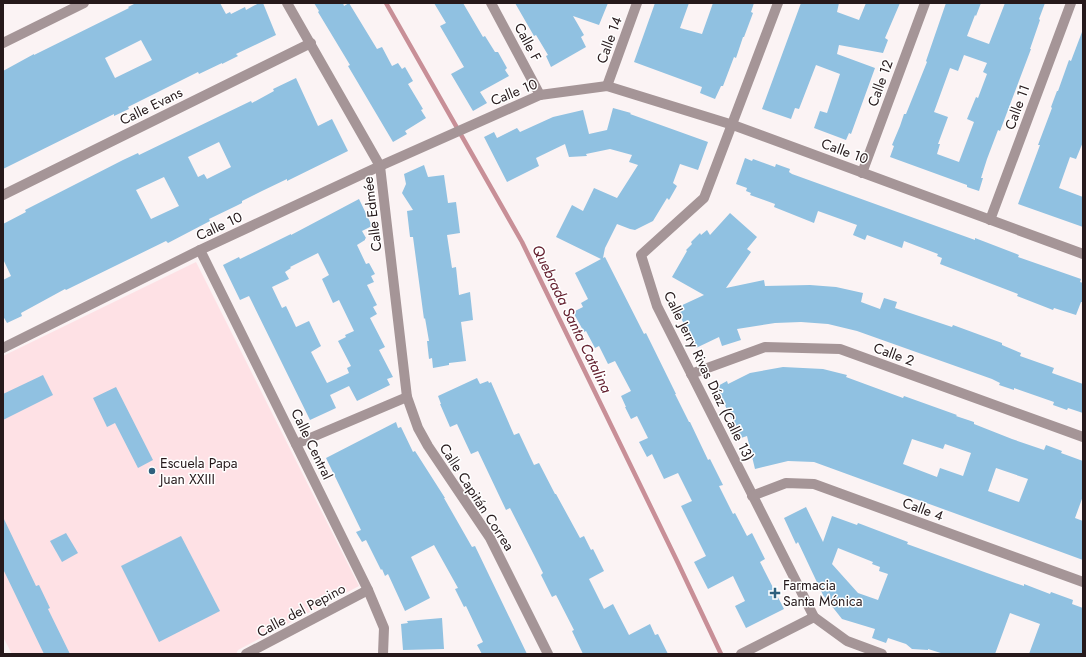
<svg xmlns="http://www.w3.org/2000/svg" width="1086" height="657" viewBox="0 0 1086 657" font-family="Jost,sans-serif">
<rect width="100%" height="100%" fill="#fbf3f4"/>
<!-- built -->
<path fill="#fee1e5" d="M196 262 359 586 238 650 236 654H12L3 637V356Z"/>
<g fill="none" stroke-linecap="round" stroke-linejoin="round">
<!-- stream -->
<path stroke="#c88f97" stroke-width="4.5" d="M386 3 522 242 678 563 721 654"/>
</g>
<!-- building -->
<g fill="#90c1e1" fill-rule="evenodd">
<path d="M136 3H220L226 14 230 12 231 14 245 7 246 10 259 3H263L276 35 236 54 238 56 222 64V63L199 74 198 72 128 107 129 109 114 116V114L3 169V71L34 54V55L129 8 128 7ZM141 40 152 60 115 78 105 58Z"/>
<path d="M314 3H343L344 6 349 3 377 49 382 47 392 66 398 63 402 69 405 67 413 81 408 84 423 109 421 110 426 118 405 131 407 134 393 142 348 66 350 65 318 12 319 11Z"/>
<path d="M434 3H463L483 37 485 36 495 52H498L507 68 505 70 509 76 480 92 487 103 473 111 451 74 464 67 440 26 446 23Z"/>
<path d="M515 3H608L599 25 573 16 584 35 581 37 586 47 551 67 546 56 548 55 536 35 534 36Z"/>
<path d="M655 3H689L680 28 702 34 713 3H754L751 12 753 13 744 37H743L736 58 734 57 723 86H721L715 99 700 93 702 87 634 62Z"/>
<path d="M801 3H839L837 12 859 20 866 3H900L885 38 888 40 883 53 839 45 837 54 875 68 851 134 849 133 846 140 814 128 820 111 827 113 840 74 816 65 799 109 795 108 791 119 762 109Z"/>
<path d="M946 3H981L976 16 975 15 967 36 989 44 1005 3H1045L1039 19 1040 20 1030 49H1031L1000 131 998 130 987 159 981 178H983L979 191 967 187V185L890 157 894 146 892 145 900 126 904 114H906L927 62 926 61ZM964 55 987 63 983 72 987 74 978 98 976 97 967 119 974 122 959 162 937 154 940 144H938L948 117 934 112 950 68 958 71Z"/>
<path d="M1082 32H1083V142L1076 159 1070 157 1059 188 1083 197V227L1018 204 1040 145H1038L1052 108 1051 107 1057 91H1058L1069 60 1071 61Z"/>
<path d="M296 78 318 126 332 119 348 151 287 181V179L262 191 242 201V203L236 206 209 219 210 221 168 243 166 241 66 290 65 289 21 313 22 316 7 323 3 316V280L11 276 3 259V224L26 212 25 210 123 160 138 153 139 155 251 101 252 103 274 91 273 89ZM219 142 231 167 207 179 204 174 198 177 188 157ZM164 177 179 206 151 219 136 190Z"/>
<path d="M613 108 631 113 630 114 708 142 698 170 680 164 673 183 677 186 669 200 667 198 653 221 635 230 630 229 617 224 605 248 603 258 605 257 644 334 646 333 676 394H675L689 422H690L708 460 710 459 723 485 719 486 733 514 735 513 747 536 752 533 765 559 760 562 784 609 746 628 735 606 745 601 733 576 708 589 694 562 706 556 681 506 692 501 678 473 664 479 652 454 647 457 639 442 648 438 637 416 631 419 625 407H626L621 396 631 391 615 361 608 364 599 346 595 348 586 331 584 332 573 312 583 307 581 303 588 299 575 273 601 259 556 237 572 205 583 211 594 188 617 198 638 165 629 162 632 155 610 149 586 154 587 156 569 157 565 144 536 158 539 166 507 182 484 137 494 132 497 138 517 128 520 132 553 117 583 110 589 134 607 130Z"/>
<path d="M745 158 752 161 753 159 775 167 776 164 790 169 789 172 792 174 975 240V238L1019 255 1018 257 1081 279 1080 282 1083 283V302H1081L1076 315 1054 308 1053 310 1017 296 1018 294 940 264 942 258 937 256 938 254 904 241 902 248 867 235 865 240 853 235 857 225 818 211 814 223 774 207 775 204 750 195 751 193 746 191 747 188 736 184Z"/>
<path d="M424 165 428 177 444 175 448 203 456 202 460 233 447 235 452 268 456 267 459 295 470 292 473 320 461 322 466 361 449 363V365L433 368 432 358 429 359 427 341H429L425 318 424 319 413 237H410L407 211 413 210 402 193 406 184 404 174Z"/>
<path d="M359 199 372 226 362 231 366 238 365 239V240L357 245 366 264 369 263 375 274 371 276 374 282 367 285 377 305 373 307 377 314 370 318 385 347 379 350 393 377 387 379 390 385 357 401 349 386 330 395 336 408 310 420 249 296 240 300 223 265 239 257 240 259 291 234V235ZM318 253 329 275 322 279 333 303 339 300 354 331 345 335 346 337 338 341 351 366 347 368 349 373 327 383 311 352 321 346 309 321 296 327 286 306 282 308 272 287 289 279 285 272 291 268 290 267Z"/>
<path d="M730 213 757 237 747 249 751 252 726 288 764 280 765 286 810 285 836 287 863 293 861 302 880 309 884 298 897 302 895 308 952 327 953 325 1002 343V345L1021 353 1020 356 1054 368 1052 373 1083 384V413L1068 408 1067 410 1053 405 1054 402 1014 388V390L999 385 1000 383 992 379 857 331 828 324 801 322 775 323 737 329 741 340 722 346 719 337 696 348 676 308 704 295 672 277 687 251 686 250 692 244 691 242 700 233 701 235 707 230 710 235Z"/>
<path d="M783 367 823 369 847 375 846 377 903 398 904 396 957 415 956 416 974 422V424L1012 439 1044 450 1046 445 1062 451 1061 453 1083 461V496L1075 518 1083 521V560L814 462 788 461 755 469 747 436 741 438 716 387 727 381 728 384 750 373ZM912 439 943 449 945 444 971 453 963 476 940 468 937 477 903 464ZM996 468 1028 479 1019 502 988 491Z"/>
<path d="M43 375 53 395 3 420V394Z"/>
<path d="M477 378 480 384 488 381 489 383 491 382 514 435 519 433 534 465 539 463 555 494H556L580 538 584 536 591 550 593 549 604 571 589 579 604 609 613 604 629 635 650 624 655 635 658 634 668 654H583L572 631 574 630 556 595 552 597 541 575 543 573 534 555 510 508 506 510 478 451 471 454 457 424 450 427 440 404H441L438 396Z"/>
<path d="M116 387 153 460 138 468 115 423 107 427 93 398Z"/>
<path d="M396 422 398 428 401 427 413 452 415 451 445 498H444L472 547 475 546 527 654H482L477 645 483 642 466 606 464 607 455 589 458 588 434 545 411 557 430 598 405 611 388 574 385 576 382 569 381 570 366 540 362 542 356 532 361 530 326 458Z"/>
<path d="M806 507 823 542 832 516 857 525 858 523 908 542 907 544 987 573 1024 586V584L1050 594 1051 592 1073 600 1072 604 1083 608V654H1029L1040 624 1010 613 995 654H944L928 649V650L912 649 906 644 888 638 886 643 872 638 875 629 842 619 823 595 798 542 796 544 784 518ZM838 548 873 562 872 564 880 567 879 571 888 574 878 600 858 593 832 564Z"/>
<path d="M3 517 36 586 39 585 50 608 48 609 70 654H44L3 569Z"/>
<path d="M66 533 78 553 62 562 50 541Z"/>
<path d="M181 536 220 611 159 642 121 566Z"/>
<path d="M442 618 444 649 403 650 401 624 408 623 407 621Z"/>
</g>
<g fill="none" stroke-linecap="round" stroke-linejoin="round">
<!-- minor -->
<g stroke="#a59597" stroke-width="10">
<path d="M287 3 380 166 407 397 418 428 428 446 490 538 548 654"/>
<path d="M491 3 540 95"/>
<path d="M778 3 704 198 641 255 657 306 814 617 847 641 882 654"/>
<path d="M3 43 84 3"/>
<path d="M607 86 637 3"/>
<path d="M862 173 925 3"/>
<path d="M3 195 311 43"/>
<path d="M990 220 1071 3"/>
<path d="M200 250 368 590 384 628 383 654"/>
<path d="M3 348 200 250 380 166 540 95 607 86 733 125 1083 254"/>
<path d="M691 374 765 347 840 349 1083 437"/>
<path d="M296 444 407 397"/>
<path d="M752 496 786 483 814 484 1083 582"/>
<path d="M246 654 368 590"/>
<path d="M741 654 814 617"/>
</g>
</g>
<!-- markers -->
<g fill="#2e607d" stroke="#fff" stroke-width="1.5">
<circle cx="152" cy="471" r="4"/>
<path d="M773 587h4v4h4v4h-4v4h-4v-4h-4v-4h4z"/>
</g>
<g text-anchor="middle" stroke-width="3" stroke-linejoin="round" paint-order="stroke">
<!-- street labels -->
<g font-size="14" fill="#26191b" stroke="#fff">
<text transform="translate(609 40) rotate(-70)" y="5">Calle 14</text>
<text transform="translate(528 42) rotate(62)" y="5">Calle F</text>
<text transform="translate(880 83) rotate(-70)" y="5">Calle 12</text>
<text transform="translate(514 92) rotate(-22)" y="5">Calle 10</text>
<text transform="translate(151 106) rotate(-26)" y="5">Calle Evans</text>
<text transform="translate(1017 107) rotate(-70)" y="5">Calle 11</text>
<text transform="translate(845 151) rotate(20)" y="5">Calle 10</text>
<text transform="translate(372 214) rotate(-97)" y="5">Calle Edmée</text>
<text transform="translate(219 226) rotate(-25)" y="5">Calle 10</text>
<text transform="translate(894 354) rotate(20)" y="5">Calle 2</text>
<text transform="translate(709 376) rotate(64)" y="5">Calle Jerry Rivas Díaz (Calle 13)</text>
<text transform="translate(312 444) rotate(64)" y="5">Calle Central</text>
<text transform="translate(477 497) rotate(57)" y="5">Calle Capitán Correa</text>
<text transform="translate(923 509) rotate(20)" y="5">Calle 4</text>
<text transform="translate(301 610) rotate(-28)" y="5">Calle del Pepino</text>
</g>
<!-- poi labels -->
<g font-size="14" fill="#26191b" stroke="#fff" text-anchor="start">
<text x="160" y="468">Escuela Papa<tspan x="160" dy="16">Juan XXIII</tspan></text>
<text x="783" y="590">Farmacia<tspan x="783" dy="16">Santa Mónica</tspan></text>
</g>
<!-- water labels -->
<g font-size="15" font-style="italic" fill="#64202f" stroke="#fff">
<text transform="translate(572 319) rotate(64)" y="5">Quebrada Santa Catalina</text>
</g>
</g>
<!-- border -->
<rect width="1086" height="657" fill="none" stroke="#26191b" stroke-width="8"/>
</svg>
